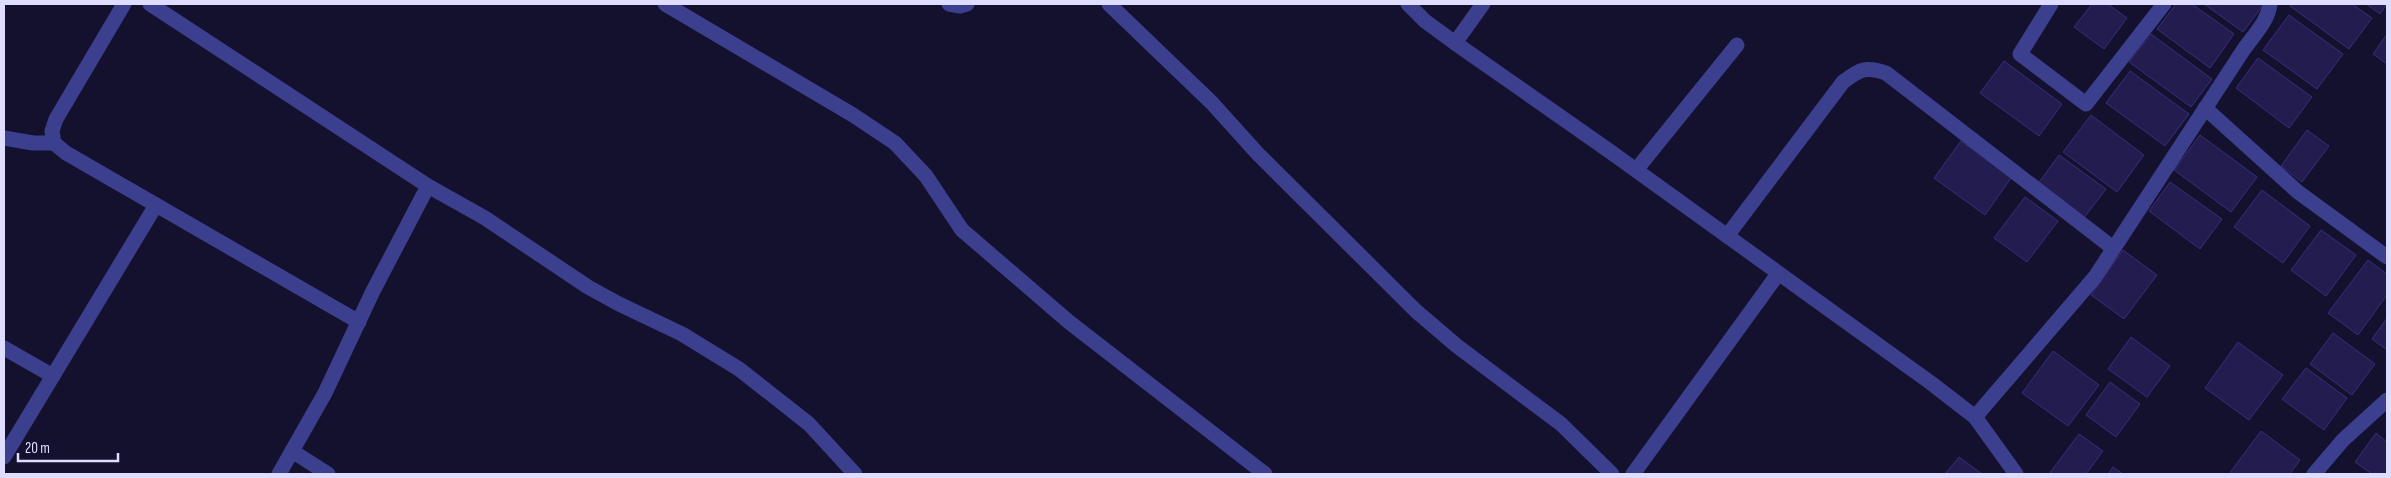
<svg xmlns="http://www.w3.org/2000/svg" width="2391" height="478" viewBox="0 0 2391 478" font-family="'Sofia Sans Condensed',sans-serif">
<rect width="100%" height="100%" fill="#13112d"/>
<!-- building -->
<g fill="#221c4f" stroke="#362e7b">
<path d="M2092 4H2108L2127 18 2104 49 2074 27Z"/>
<path d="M2176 4H2192L2234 34 2210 68 2157 29Z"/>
<path d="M2204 4H2264L2243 32Z"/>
<path d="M2291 4H2352L2372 18 2349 49 2290 6Z"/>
<path d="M2366 4H2387L2380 14Z"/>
<path d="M2289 15 2343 54 2317 89 2263 50Z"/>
<path d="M2151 34 2212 79 2191 107 2129 62Z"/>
<path d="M2387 34V64L2373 54Z"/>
<path d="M2258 58 2312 97 2289 128 2236 88Z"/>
<path d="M2004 61 2062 104 2039 136 1980 93Z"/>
<path d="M2130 71 2189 114 2165 146 2106 103Z"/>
<path d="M2091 115 2144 155 2117 192 2063 152Z"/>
<path d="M2307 130 2329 146 2302 182 2281 166Z"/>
<path d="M2200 135 2257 177 2231 212 2174 170Z"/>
<path d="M1961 141 2011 178 1985 215 1934 178Z"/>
<path d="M2059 155 2106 189 2083 219 2037 185Z"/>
<path d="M2170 182 2222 219 2200 249 2149 211Z"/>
<path d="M2262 190 2310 226 2283 263 2234 227Z"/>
<path d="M2025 197 2058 221 2027 262 1994 238Z"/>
<path d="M2321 230 2356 255 2326 296 2291 270Z"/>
<path d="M2123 250 2157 275 2124 319 2091 295Z"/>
<path d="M2368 260 2387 274V295L2358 335 2328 313Z"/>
<path d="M2387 318V350L2372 339Z"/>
<path d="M2333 333 2375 364 2352 395 2310 364Z"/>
<path d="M2131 337 2170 366 2147 397 2108 369Z"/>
<path d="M2238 342 2283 375 2249 420 2205 388Z"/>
<path d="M2053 351 2099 385 2068 426 2022 393Z"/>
<path d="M2306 368 2347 398 2324 430 2282 399Z"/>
<path d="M2110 382 2140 404 2116 437 2086 415Z"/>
<path d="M2261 431 2300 460 2290 474H2229Z"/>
<path d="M2376 433 2387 442V474H2372L2355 462Z"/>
<path d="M2079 434 2103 451 2086 474H2049Z"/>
<path d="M1959 457 1982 474H1945Z"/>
<path d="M2113 467 2123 474H2108Z"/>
</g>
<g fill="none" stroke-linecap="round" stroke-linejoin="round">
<!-- minor -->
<g stroke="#3b3f8d" stroke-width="15">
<path d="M124 4 56 119 52 131 54 143 66 153 359 322"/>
<path d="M150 4 428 186 485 218 588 287 619 304 682 334 739 369 809 424 855 474"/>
<path d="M665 4 853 115 895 143 926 176 962 230 1069 322 1265 474"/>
<path d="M949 4 960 6 967 4"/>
<path d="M1109 4 1212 103 1258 154 1416 311 1457 346 1561 424 1612 474"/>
<path d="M1408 4 1425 21 1455 43 1608 150 1931 383 1975 417 2016 474"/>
<path d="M2051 4 2020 54 2086 104 2164 4"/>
<path d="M1455 43 1483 4"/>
<path d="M2205 108 2298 192 2387 257"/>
<path d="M4 138 33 143H54"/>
<path d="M1636 170 1737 45"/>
<path d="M1727 236 1843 82C1860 69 1866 66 1886 73L2113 248"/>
<path d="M4 348 53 376"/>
<path d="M1975 417 2095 277 2244 49C2254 35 2268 21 2270 4"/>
<path d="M292 451 328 474"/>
<path d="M4 457 156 205"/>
<path d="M279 474 325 393 373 291 428 186"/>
<path d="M1633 474 1778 274"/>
<path d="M2314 474 2343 440 2387 400"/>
</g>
</g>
<!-- border -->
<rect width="2391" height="478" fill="none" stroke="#deddff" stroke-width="10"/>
<!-- scale -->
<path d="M18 453v8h100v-8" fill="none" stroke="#deddff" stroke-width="2.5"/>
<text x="25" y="453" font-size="15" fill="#deddff" stroke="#13112d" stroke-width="4" paint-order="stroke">20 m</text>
</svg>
